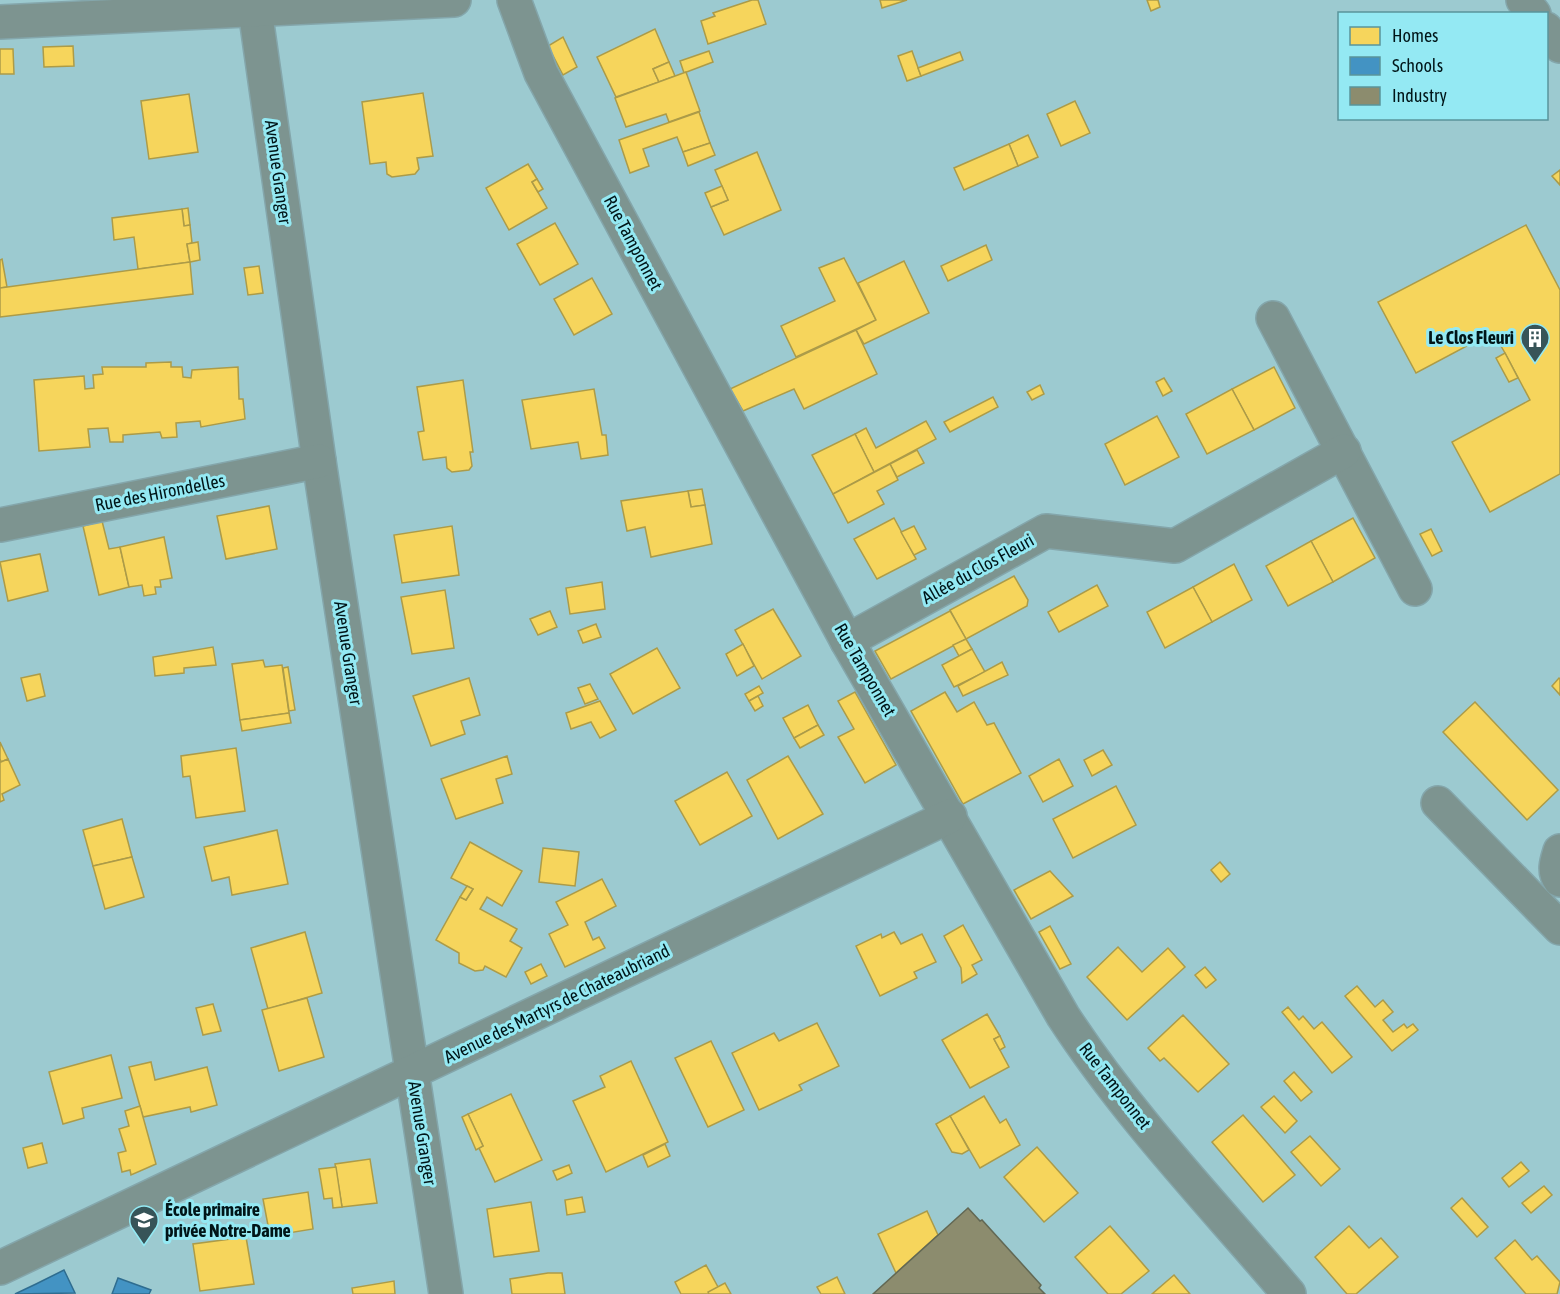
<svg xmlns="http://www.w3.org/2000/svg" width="1560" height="1294" viewBox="0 0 1560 1294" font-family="'Asap Condensed',sans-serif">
<rect width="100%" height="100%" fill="#9ccad0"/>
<!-- homes -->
<g fill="#f6d55c" stroke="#ac9b48" stroke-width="1.5">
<path d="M752 0H758L766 24 708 44 701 21 715 16 713 13Z"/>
<path d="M880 0H907L882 8Z"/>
<path d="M1147 0H1158L1160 7 1151 11Z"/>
<path d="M655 29 669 62 653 69 659 82 616 97 597 57Z"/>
<path d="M563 37 577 67 563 75 548 46Z"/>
<path d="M73 46 74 66 44 67 43 47Z"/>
<path d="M0 49H13L14 74H0Z"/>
<path d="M709 51 713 62 684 73 680 61Z"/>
<path d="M912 51 921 76 907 81 898 56Z"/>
<path d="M960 52 963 60 921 76 918 68Z"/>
<path d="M669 62 675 76 659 82 653 69Z"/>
<path d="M686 72 700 111 669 122 666 114 626 127 615 98Z"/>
<path d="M423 93 433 156 417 158 419 169 415 174 392 177 387 174 386 162 370 164 362 102Z"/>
<path d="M189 94 198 152 149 159 141 101Z"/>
<path d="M1075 101 1090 133 1061 146 1047 114Z"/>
<path d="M699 112 710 143 683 152 677 137 643 149 649 166 630 173 619 140Z"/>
<path d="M1028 135 1038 157 1018 166 1009 144Z"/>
<path d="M710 143 715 155 688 166 683 152Z"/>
<path d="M1009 144 1018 166 964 190 954 168Z"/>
<path d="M757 152 781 210 724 235 711 207 728 200 715 170Z"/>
<path d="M528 164 537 179 532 182 547 208 509 230 486 188Z"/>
<path d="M1560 170V185L1552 176Z"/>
<path d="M537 179 543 189 538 192 532 182Z"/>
<path d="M722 186 728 200 711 207 705 193Z"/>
<path d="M188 208 190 225 184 226 182 209Z"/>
<path d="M182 209 184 226 190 225 192 243 187 244 190 262 138 269 134 237 114 240 112 218Z"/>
<path d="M555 223 578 264 540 285 517 244Z"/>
<path d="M1526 225 1560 290V474L1490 512 1452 442 1530 400 1505 353 1493 332 1416 373 1378 302Z"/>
<path d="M198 242 200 260 190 262 187 244Z"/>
<path d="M986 245 992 260 948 281 941 266Z"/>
<path d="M844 258 876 320 796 357 781 326 835 301 819 268Z"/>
<path d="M2 259 7 287 0 288V260Z"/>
<path d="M904 261 929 313 864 344 856 330 876 320 858 283Z"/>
<path d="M190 262 193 294 0 317V288Z"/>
<path d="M259 266 263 293 248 295 244 268Z"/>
<path d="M592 278 612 314 574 335 554 299Z"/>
<path d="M856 330 877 374 804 409 794 389 743 411 730 389Z"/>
<path d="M1505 353 1518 378 1509 382 1496 358Z"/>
<path d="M171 362V367H182L183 377 191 378 192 370 238 367 239 399H243L245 419 201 427 200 421 176 423 177 437 162 438 160 432 123 435V442H110L108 428 88 429 90 447 39 451 34 380 84 376 85 389 94 388 93 375 103 374 102 367H146V363Z"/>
<path d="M1274 367 1295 408 1254 430 1232 389Z"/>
<path d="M1164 378 1172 391 1163 396 1156 382Z"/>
<path d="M463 380 473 452H470L472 466 469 470 452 472 447 468 446 457 423 460 418 432 424 431 417 387Z"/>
<path d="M1040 385 1044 394 1032 400 1027 392Z"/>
<path d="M594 389 602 435H606L608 455 581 459 578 442 531 449 522 400Z"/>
<path d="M1232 389 1254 430 1207 454 1186 414Z"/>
<path d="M993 397 998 407 950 432 944 422Z"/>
<path d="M1157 416 1179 457 1125 485 1105 444Z"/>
<path d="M926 421 936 439 874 472 855 434 866 428 876 448Z"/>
<path d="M855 434 874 472 833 494 812 455Z"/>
<path d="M917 450 924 463 897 477 890 464Z"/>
<path d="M890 464 898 480 877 491 884 504 848 523 833 494Z"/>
<path d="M702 489 705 505 691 507 688 491Z"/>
<path d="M688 491 691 507 705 505 712 544 651 557 645 527 627 531 621 501Z"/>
<path d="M269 506 277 549 226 559 217 516Z"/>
<path d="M894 518 916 559 877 579 854 539Z"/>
<path d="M1353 518 1375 558 1333 582 1311 541Z"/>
<path d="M102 521 109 549 120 547 129 587 99 595 83 526Z"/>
<path d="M452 526 459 575 402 583 394 535Z"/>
<path d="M914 526 926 549 914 555 901 532Z"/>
<path d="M1431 529 1442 551 1432 556 1420 534Z"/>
<path d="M164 537 172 578 160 580 161 587H155L156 594 144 596 142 585 129 587 120 547Z"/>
<path d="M1311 541 1333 582 1288 606 1266 566Z"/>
<path d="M40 554 48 591 8 601 0 562Z"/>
<path d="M1234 564 1252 600 1212 622 1193 587Z"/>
<path d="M1014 576 1028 600 1027 606 966 639 950 610Z"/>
<path d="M602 582 605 609 570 614 566 588Z"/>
<path d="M1097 585 1108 606 1059 632 1048 612Z"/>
<path d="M1193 587 1212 622 1165 648 1147 612Z"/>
<path d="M445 590 454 648 412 654 401 597Z"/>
<path d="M773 609 801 656 762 679 735 630Z"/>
<path d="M550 611 557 627 538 635 530 619Z"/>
<path d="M950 611 966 639 891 679 875 651Z"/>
<path d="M596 624 601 637 583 643 578 631Z"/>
<path d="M966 639 972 649 959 656 953 645Z"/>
<path d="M743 644 754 666 737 676 726 654Z"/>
<path d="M213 647 216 665 184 668V673L155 676 153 657Z"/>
<path d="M657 648 680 688 633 714 610 674Z"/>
<path d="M972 649 985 672 954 687 942 665Z"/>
<path d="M263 660 265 667 282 665 289 713 240 720 232 664Z"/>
<path d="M1002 662 1008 675 963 696 958 686Z"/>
<path d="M288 667 295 710 289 711 283 668Z"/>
<path d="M40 674 45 696 27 701 21 678Z"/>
<path d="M469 678 480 715 461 721 465 734 431 746 413 696Z"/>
<path d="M1559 678 1560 679V695L1552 686Z"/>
<path d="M590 684 598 699 585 704 578 688Z"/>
<path d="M759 686 763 693 749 701 745 694Z"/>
<path d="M855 692 896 765 865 783 838 737 854 729 838 701Z"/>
<path d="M945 692 957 712 974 702 987 725 994 723 1021 773 963 804 911 711Z"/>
<path d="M758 696 763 706 755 711 749 701Z"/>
<path d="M600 701 616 730 600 738 591 722 571 729 566 713Z"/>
<path d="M1475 702 1558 790 1527 820 1443 732Z"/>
<path d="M808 705 818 725 794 738 783 718Z"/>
<path d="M289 713 291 723 242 731 240 720Z"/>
<path d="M818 725 824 735 800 748 794 738Z"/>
<path d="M0 742 8 759 1 762 0 759Z"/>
<path d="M236 748 245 811 196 818 190 776 183 777 181 756Z"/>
<path d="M1103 750 1112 765 1092 776 1084 760Z"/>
<path d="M507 756 512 774 496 779 503 803 456 819 441 779Z"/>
<path d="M788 756 823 814 778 839 747 780Z"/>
<path d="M0 759 1 762 8 759 20 785 2 794 4 800 0 802Z"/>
<path d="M1059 759 1073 786 1043 802 1029 776Z"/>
<path d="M727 772 752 816 700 845 675 801Z"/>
<path d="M1116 786 1136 825 1073 858 1053 819Z"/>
<path d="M122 819 132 857 93 866 83 830Z"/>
<path d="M277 830 288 884 232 895 229 877 212 881 204 847Z"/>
<path d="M470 842 522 871 502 906 487 897 480 909 517 929 510 941 522 948 506 977 485 966 483 970 475 971 459 963V953L436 940 460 897 466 900 473 889 451 878Z"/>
<path d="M543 848 579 852 575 886 539 882Z"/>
<path d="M132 857 144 897 105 909 93 866Z"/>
<path d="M1220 862 1230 874 1221 882 1211 870Z"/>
<path d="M1050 871 1073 896 1031 919 1014 890Z"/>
<path d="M602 879 616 906 585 922 593 940 599 937 605 948 565 967 549 934 568 925 556 902Z"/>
<path d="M467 886 473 889 466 900 460 897Z"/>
<path d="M963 925 982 960 972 965 977 974 962 983 961 968 944 936Z"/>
<path d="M1050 926 1071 964 1060 969 1039 932Z"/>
<path d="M305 932 322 993 268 1009 251 948Z"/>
<path d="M894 932 901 944 922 934 936 962 914 972 917 978 880 996 856 946 881 934 882 938Z"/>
<path d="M1118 947 1142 972 1168 948 1185 967 1127 1020 1087 977Z"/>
<path d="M541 964 547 976 531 984 525 972Z"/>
<path d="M1205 967 1216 980 1206 988 1195 975Z"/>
<path d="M1357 986 1375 1007 1383 1000 1393 1012 1383 1020 1393 1032 1404 1024 1407 1028 1413 1024 1418 1030 1392 1051 1345 996Z"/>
<path d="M307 998 324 1057 279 1071 262 1010Z"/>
<path d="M213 1004 221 1031 203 1035 196 1008Z"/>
<path d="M1288 1007 1299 1020 1303 1016 1314 1029 1322 1022 1352 1057 1332 1073 1282 1012Z"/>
<path d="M987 1014 1000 1036 994 1039 1009 1067 970 1088 942 1040Z"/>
<path d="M1183 1015 1229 1064 1198 1092 1164 1058 1160 1061 1148 1048Z"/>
<path d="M817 1023 839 1066 799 1085 802 1090 759 1110 732 1053 774 1033 779 1041Z"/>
<path d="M1000 1036 1005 1047 1000 1050 994 1039Z"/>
<path d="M711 1041 744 1110 708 1127 675 1058Z"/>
<path d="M111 1055 122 1098 82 1108 84 1118 63 1124 49 1072Z"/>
<path d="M631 1061 668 1142 606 1172 573 1101 605 1087 600 1076Z"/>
<path d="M151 1062 155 1080 207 1067 217 1105 191 1112 190 1107 143 1117 129 1067Z"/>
<path d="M1294 1072 1312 1092 1301 1101 1284 1081Z"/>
<path d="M511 1094 542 1160 495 1182 479 1148 483 1146 468 1114Z"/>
<path d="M984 1096 1000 1123 1006 1119 1020 1145 980 1168 950 1116Z"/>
<path d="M1274 1096 1297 1121 1285 1133 1261 1107Z"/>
<path d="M140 1106 156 1164 131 1175 130 1170 122 1172 118 1153 126 1151 119 1129 129 1126 125 1111Z"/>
<path d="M468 1114 483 1146 476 1150 462 1117Z"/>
<path d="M1243 1115 1295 1175 1263 1202 1212 1142Z"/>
<path d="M950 1116 969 1150 962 1154 952 1152 936 1124Z"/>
<path d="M1310 1136 1340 1169 1321 1186 1291 1152Z"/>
<path d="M42 1143 47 1163 28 1168 23 1148Z"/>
<path d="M665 1144 670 1156 648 1167 643 1155Z"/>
<path d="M1037 1147 1078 1193 1044 1222 1004 1177Z"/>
<path d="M370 1159 377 1203 342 1207 335 1164Z"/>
<path d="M1521 1162 1529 1171 1509 1187 1502 1178Z"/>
<path d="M569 1165 572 1173 557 1180 553 1171Z"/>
<path d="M336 1167 342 1207 333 1208 332 1198 324 1199 319 1169Z"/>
<path d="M1544 1186 1552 1195 1531 1213 1522 1203Z"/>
<path d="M308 1192 313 1229 270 1236 263 1199Z"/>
<path d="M582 1197 585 1212 567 1215 565 1200Z"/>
<path d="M1462 1198 1488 1227 1477 1237 1451 1208Z"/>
<path d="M531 1202 539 1251 494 1257 487 1209Z"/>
<path d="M927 1211 938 1235 896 1273 878 1234Z"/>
<path d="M1110 1226 1149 1271 1121 1294H1108L1075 1257Z"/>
<path d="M1349 1226 1369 1248 1381 1238 1398 1257 1356 1294H1347L1315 1257Z"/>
<path d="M246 1237 254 1284 200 1291 193 1244Z"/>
<path d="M1515 1240 1532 1260 1537 1256 1560 1282 1557 1294H1526L1495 1258Z"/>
<path d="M706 1265 718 1287 709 1294H681L675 1282Z"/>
<path d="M548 1273H562L565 1294H512L510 1279Z"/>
<path d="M1174 1275 1190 1294H1152Z"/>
<path d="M837 1277 845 1294H821L817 1287Z"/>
<path d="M394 1281 395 1294H353L352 1288Z"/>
<path d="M725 1283 731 1294H709L708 1292Z"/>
</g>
<!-- schools -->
<g fill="#4393c3" stroke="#2f6d90" stroke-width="1.5">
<path d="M64 1270 75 1293 15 1294 36 1284Z"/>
<path d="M118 1278 151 1290 149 1294H112Z"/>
</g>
<!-- industry -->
<path fill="#8c8c6e" stroke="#626854" stroke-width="1.5" d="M968 1208 980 1221 982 1220 1041 1285 1039 1288 1045 1294H873Z"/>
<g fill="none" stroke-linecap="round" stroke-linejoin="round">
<!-- minor casing -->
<g stroke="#84a6ab" stroke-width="36">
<g id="minor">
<path d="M514 0 541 73 847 641 1063 1016C1128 1116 1212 1203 1289 1294"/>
<path d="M1523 0 1534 14"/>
<path d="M255 10 319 461 446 1294"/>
<path d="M0 22 454 0"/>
<path d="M1546 29 1560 46"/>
<path d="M1273 318 1415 589"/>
<path d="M0 525 319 461"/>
<path d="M847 641 1046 531 1175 546 1344 451"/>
<path d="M1438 803 1560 928"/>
<path d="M1560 851C1557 861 1553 871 1560 880"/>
<path d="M0 1268 950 816"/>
</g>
</g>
<!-- minor -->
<use href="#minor" stroke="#7d9490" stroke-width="33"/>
</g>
<!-- icons -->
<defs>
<g id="building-pin" transform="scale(1.5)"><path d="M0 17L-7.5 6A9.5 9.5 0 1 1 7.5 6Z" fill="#375458" stroke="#94e9f3"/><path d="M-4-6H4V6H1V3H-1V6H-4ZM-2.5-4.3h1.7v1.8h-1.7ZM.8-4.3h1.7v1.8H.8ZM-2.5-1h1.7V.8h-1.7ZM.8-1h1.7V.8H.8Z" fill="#fff"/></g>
<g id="school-pin" transform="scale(1.5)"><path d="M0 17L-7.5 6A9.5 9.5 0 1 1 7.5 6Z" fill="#375458" stroke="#94e9f3"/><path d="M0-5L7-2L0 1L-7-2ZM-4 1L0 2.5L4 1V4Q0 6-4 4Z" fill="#fff"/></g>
</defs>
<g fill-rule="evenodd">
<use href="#building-pin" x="1535" y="338"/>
<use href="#school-pin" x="144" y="1220"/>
</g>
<g text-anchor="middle" stroke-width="6" stroke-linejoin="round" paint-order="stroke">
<!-- street labels -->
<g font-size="18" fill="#001518" stroke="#94e9f3">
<text transform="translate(278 172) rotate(82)" y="6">Avenue Granger</text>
<text transform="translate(633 243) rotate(62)" y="6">Rue Tamponnet</text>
<text transform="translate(160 493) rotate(-11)" y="6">Rue des Hirondelles</text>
<text transform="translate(978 569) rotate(-29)" y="6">Allée du Clos Fleuri</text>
<text transform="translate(348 653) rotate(81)" y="6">Avenue Granger</text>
<text transform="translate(865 670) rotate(60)" y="6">Rue Tamponnet</text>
<text transform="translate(557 1004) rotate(-26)" y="6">Avenue des Martyrs de Chateaubriand</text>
<text transform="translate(1115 1086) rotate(52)" y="6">Rue Tamponnet</text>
<text transform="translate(422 1133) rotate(81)" y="6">Avenue Granger</text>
</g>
<!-- poi labels -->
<g font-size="18" font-weight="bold" fill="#001518" stroke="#94e9f3" text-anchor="end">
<text x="1514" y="344">Le Clos Fleuri</text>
<text x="165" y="1216" text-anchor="start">École primaire<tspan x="165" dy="21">privée Notre-Dame</tspan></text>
</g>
</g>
<!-- legend -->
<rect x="1338" y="12" width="210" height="108" fill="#94e9f3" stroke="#59949b" stroke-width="1.5"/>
<rect x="1350" y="27" width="30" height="18" fill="#f6d55c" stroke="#59949b" stroke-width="1.5"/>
<text x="1392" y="42" font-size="18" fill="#001518">Homes</text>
<rect x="1350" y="57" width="30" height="18" fill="#4393c3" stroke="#59949b" stroke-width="1.5"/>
<text x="1392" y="72" font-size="18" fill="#001518">Schools</text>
<rect x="1350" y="87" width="30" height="18" fill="#8c8c6e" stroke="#59949b" stroke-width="1.5"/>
<text x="1392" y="102" font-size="18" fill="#001518">Industry</text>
</svg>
